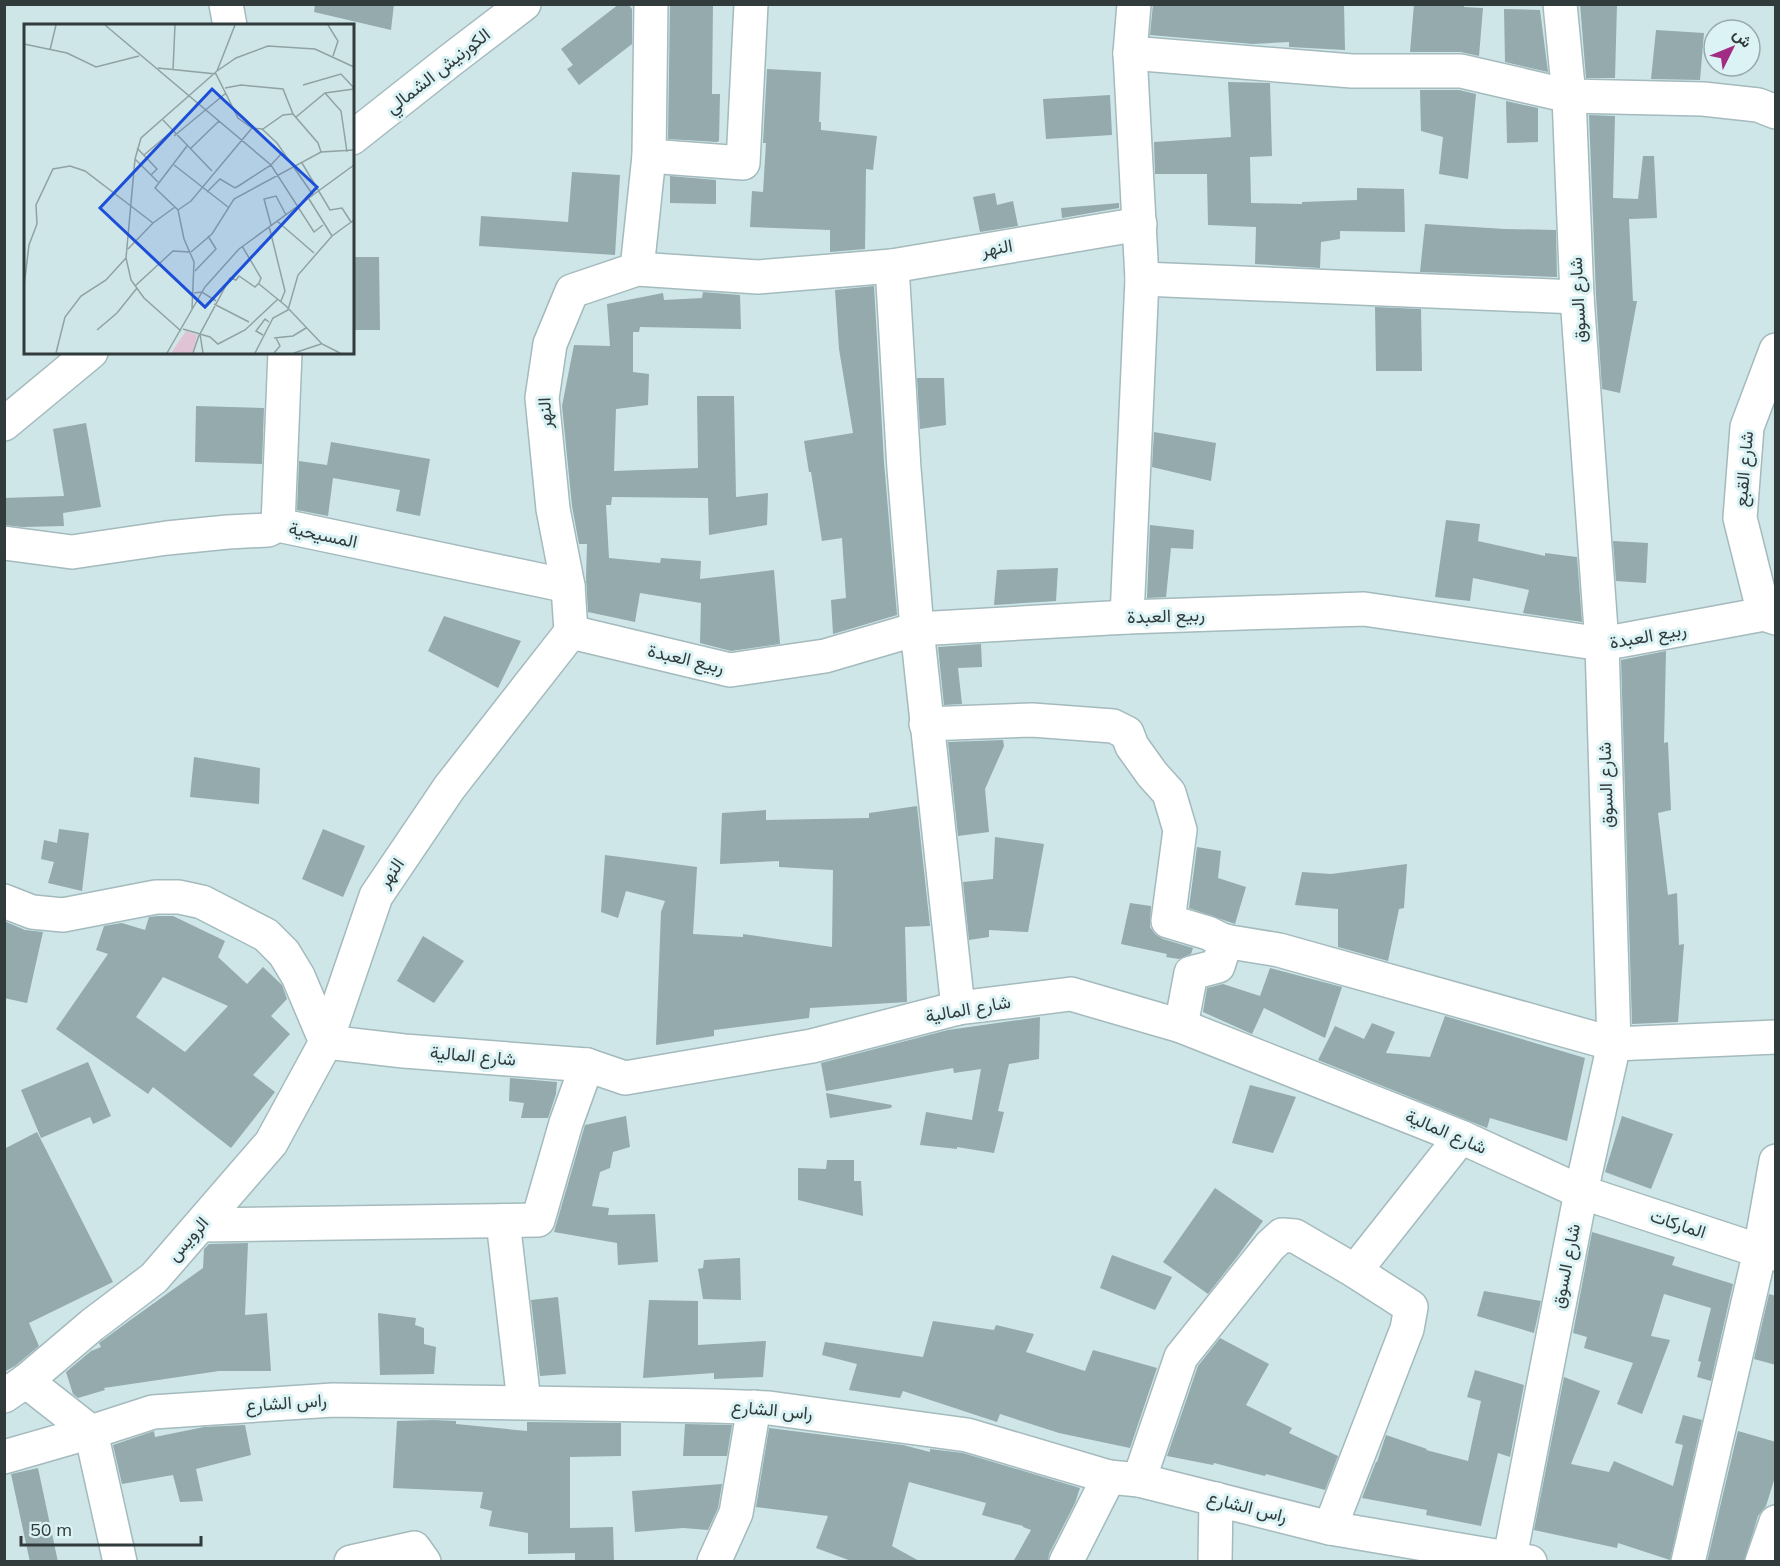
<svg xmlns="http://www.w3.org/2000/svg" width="1780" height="1566" viewBox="0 0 1780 1566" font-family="Mulish,Vazirmatn,sans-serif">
<rect width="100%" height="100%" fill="#cee6e8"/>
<!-- building -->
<g fill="#94aaac" fill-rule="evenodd">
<path d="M315 4H394L391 30 314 12Z"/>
<path d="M619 4H628L632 9V44L579 85 567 69 573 65 561 49Z"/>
<path d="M670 4H713L712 94H720L719 141 717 142 668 139Z"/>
<path d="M1153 4H1344L1345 50 1289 47V42L1253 44 1150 35Z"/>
<path d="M1414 4H1464V7L1483 8 1479 56 1461 52H1410Z"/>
<path d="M1580 4H1617L1615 78H1586Z"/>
<path d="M1504 9 1540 10 1548 72 1505 62Z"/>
<path d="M1656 30 1704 33 1700 80 1651 79Z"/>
<path d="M767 69 821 72 819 122H821V130L877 136 873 170 866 169 865 249 830 252V230L750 227 752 191 763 192 766 143H763Z"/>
<path d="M1228 82 1270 83 1272 156 1250 157 1251 203 1302 204V202L1357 200V188L1404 189 1405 232 1340 231V239L1321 242 1320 268 1255 264 1256 227 1208 225 1207 174H1155L1154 142 1231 137Z"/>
<path d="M1420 90H1459L1476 94 1468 179 1439 174 1443 137 1421 131Z"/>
<path d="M1110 95 1112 135 1046 139 1043 99Z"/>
<path d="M1506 101 1538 108V142L1507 143Z"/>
<path d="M1589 115 1615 116 1613 198 1638 199 1643 156H1654L1657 218 1629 219 1633 301H1637L1620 393 1602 389 1596 296Z"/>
<path d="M572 172 620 175 615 255 479 246 481 216 568 222Z"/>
<path d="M670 176 716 180V204L670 203Z"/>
<path d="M995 193 997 205 1013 201 1018 226 980 232 973 197Z"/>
<path d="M1119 203V208L1062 218 1061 208Z"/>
<path d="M1425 224 1505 229 1556 230 1557 277 1420 272Z"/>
<path d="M352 257H379L380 330H352Z"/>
<path d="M874 286 884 462 897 615 833 634 831 600 846 598 842 538 822 541 811 472H809L804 441 853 433 839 349 835 290Z"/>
<path d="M703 292 740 295 741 329 640 327 639 332H633V372L649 374 648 405 616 409 614 471 698 468 697 396H734L736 497 768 493 767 525 709 535 708 498 612 497 611 505H606L609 558 660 563 661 558 701 561 700 579 774 570 780 644 731 651 700 643 701 603 640 593 635 622 588 612 586 578 587 544H579L572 506 562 406 574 345 610 346 607 304 663 293 664 300 702 298Z"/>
<path d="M1375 307 1421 309 1422 371H1376Z"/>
<path d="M917 378H944L946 425 920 429Z"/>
<path d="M196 406 264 408 262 464 195 462Z"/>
<path d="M86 423 101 507 63 513 64 526 23 527 4 525V498L64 496 53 429Z"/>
<path d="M1154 432 1216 443 1211 481 1152 467Z"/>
<path d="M331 442 430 459 420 516 396 511 400 490 333 478 328 516 297 510 299 461 327 465Z"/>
<path d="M1446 520 1480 524 1478 541 1545 556V553L1577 557 1582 622 1523 613 1529 590 1473 578 1470 601 1435 597Z"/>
<path d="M1150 525 1194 530 1193 549 1171 548 1166 597 1147 598Z"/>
<path d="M1613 541 1648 543 1646 583 1616 581Z"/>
<path d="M1058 568 1056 601 994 605 997 570Z"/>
<path d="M444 616 521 641 498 688 428 651Z"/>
<path d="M981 644 982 667 958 668 962 704 944 705 938 647Z"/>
<path d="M1666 651 1664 743 1668 742 1671 810 1658 813 1668 895 1677 893 1679 945 1684 944 1678 1022 1632 1024 1621 660Z"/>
<path d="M1003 740 1004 746 985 789 989 832 958 836 948 742Z"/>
<path d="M194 757 260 768 259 804 190 797Z"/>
<path d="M917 806 930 926 905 927 907 1002 810 1008 809 1018 714 1030V1036L656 1045 661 912 665 901 626 891 618 918 601 912 605 855 697 867 693 934 743 937V934L832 947 833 870 779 867V861L720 864 722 813 766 810V820L869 818V813Z"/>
<path d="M59 829 89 833 82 891 48 883 54 862 41 859 44 840 57 843Z"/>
<path d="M323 829 365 846 343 897 302 879Z"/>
<path d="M995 837 1044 844 1028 932 989 930V937L969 940 963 882 993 879Z"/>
<path d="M1197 847 1221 851 1218 878 1246 887 1235 924 1189 908Z"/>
<path d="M1407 864 1404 908 1399 909 1388 961 1338 947V909L1295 905 1302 872 1331 874Z"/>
<path d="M1130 903 1151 906 1150 927 1155 934 1163 939 1193 948 1191 954 1179 959 1166 957 1167 954 1121 944Z"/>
<path d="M158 916H173L225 941 218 957 247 984 263 967 282 985 287 999 271 1016 290 1034 253 1075 275 1092 231 1148 153 1087 148 1094 56 1029 108 954 96 950 104 926 122 923 145 930 149 917ZM163 977 228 1006 185 1052 136 1017Z"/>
<path d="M4 921 25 930 43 932 27 1003 4 998Z"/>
<path d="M423 936 464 961 434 1003 397 981Z"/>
<path d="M1270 968 1342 987 1325 1038 1264 1008 1252 1034 1203 1012 1207 988 1223 984 1260 996Z"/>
<path d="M1445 1016 1585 1058 1567 1141 1490 1118 1487 1128 1318 1060 1335 1026 1364 1039 1372 1023 1395 1032 1386 1053 1430 1057Z"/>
<path d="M1040 1017 1039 1059 1009 1064 998 1111 1004 1112 994 1153 957 1147V1149L920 1145 926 1112 972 1120 981 1069 954 1073 953 1068 826 1091 821 1063 948 1030Z"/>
<path d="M88 1062 111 1116 93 1124 90 1117 41 1138 21 1090Z"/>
<path d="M510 1078 557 1082 556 1094 548 1118H521L524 1103 509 1101Z"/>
<path d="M1250 1085 1296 1097 1273 1153 1232 1143Z"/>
<path d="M826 1093 892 1105 891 1108 830 1118Z"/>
<path d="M626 1116 630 1147 613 1152 610 1168 600 1172 592 1206 609 1208 608 1215 655 1214 658 1262 618 1265 617 1243 554 1232 585 1125Z"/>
<path d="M1622 1116 1673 1134 1651 1189 1605 1172Z"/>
<path d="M37 1132 113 1282 29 1323 39 1346 15 1366 4 1372V1149Z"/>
<path d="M827 1160H854V1181H861L863 1216 798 1200V1168L826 1169Z"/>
<path d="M1215 1188 1263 1221 1237 1257 1208 1294 1163 1262Z"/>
<path d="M1592 1232 1675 1257 1672 1265 1733 1284 1711 1381 1697 1377 1701 1362 1698 1361 1711 1308 1664 1294 1651 1336 1670 1340 1642 1414 1617 1404 1633 1363 1584 1348 1587 1337 1573 1333Z"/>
<path d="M248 1243 245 1315 267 1313 271 1371H219L104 1388 105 1390 78 1398 73 1394 66 1372 91 1351 101 1347 99 1343 129 1321 203 1268 204 1249 209 1244Z"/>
<path d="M1112 1255 1172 1277 1155 1310 1100 1288Z"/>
<path d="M740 1258 741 1300 703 1299 698 1269 703 1268 704 1260Z"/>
<path d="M1484 1291 1541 1301 1534 1333 1477 1316Z"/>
<path d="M1769 1294 1776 1296V1365L1754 1359Z"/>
<path d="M558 1297 566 1374 540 1376 531 1300Z"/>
<path d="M649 1300 698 1301V1345L766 1341 763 1377 714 1379V1373L643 1378Z"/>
<path d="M378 1313 416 1318 415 1325 424 1328V1344L436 1347 434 1374 380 1375Z"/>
<path d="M933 1321 994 1330 996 1325 1034 1334 1026 1352 1085 1371 1093 1350 1157 1368 1130 1448 1059 1433 1000 1414 997 1422 903 1391 900 1398 849 1390 857 1364 822 1355 825 1342 923 1357Z"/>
<path d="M1220 1338 1269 1364 1246 1405 1292 1428 1289 1433 1338 1456 1325 1490 1266 1474 1265 1476 1214 1463 1213 1465 1167 1456 1198 1366Z"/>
<path d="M1475 1370 1524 1385 1510 1457 1498 1453 1481 1526 1426 1515 1427 1510 1362 1498 1376 1462H1377L1386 1435 1427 1449 1426 1450 1468 1461 1481 1401 1467 1397Z"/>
<path d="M1564 1377 1600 1391 1571 1464 1609 1472 1614 1461 1673 1486 1683 1445 1675 1443 1683 1415 1702 1420 1670 1560 1618 1543 1617 1548 1534 1530Z"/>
<path d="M433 1420 456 1421V1424L527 1431V1422L621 1423V1456L570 1457V1528L613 1527 614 1562H575V1553L528 1554V1533L489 1526 492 1511 480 1508 483 1492 393 1488 397 1421Z"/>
<path d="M685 1424 732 1425 727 1456H683Z"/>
<path d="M245 1425 251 1455 196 1469 203 1501 180 1502 173 1475 122 1484 113 1445 154 1431 155 1437 204 1427Z"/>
<path d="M769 1428 903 1445 930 1452V1449L963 1453 1080 1488 1075 1503 1049 1554 1048 1562H1013L1031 1530 1023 1527V1526L982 1515 986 1503 909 1482 892 1546 921 1562H854L816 1548 828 1516 756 1507Z"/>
<path d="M1738 1431 1776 1442V1474L1766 1506 1758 1516 1744 1562H1707Z"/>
<path d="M38 1468 58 1562H30L11 1474Z"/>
<path d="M722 1484 718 1508 708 1530 683 1528 635 1532 632 1491Z"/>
</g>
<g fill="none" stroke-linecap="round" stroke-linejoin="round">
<!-- minor casing -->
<g stroke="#a4babd" stroke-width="36">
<g id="minor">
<path d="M226 4 230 26"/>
<path d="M1130 53 1352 71H1461L1569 96 1703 99 1758 105 1776 112"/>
<path d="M352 138 452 59 524 4"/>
<path d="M649 156 743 163 751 4"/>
<path d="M892 266 904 469 917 629 958 1008"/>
<path d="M637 269 649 156 651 4"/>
<path d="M1142 279 1577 297"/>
<path d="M1776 350 1747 427 1740 518 1764 614 1776 618"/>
<path d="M4 424 91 352"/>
<path d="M278 525 285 352"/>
<path d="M4 543 72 552 167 538 228 532 268 530 278 525 568 586"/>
<path d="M1127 617 1142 279 1130 53 1134 4"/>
<path d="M571 632 730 670 825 656 917 629 1127 617 1364 609 1602 644 1764 614"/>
<path d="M926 724 1032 720 1113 726 1127 733 1132 746 1152 774 1169 793 1180 830 1168 921 1208 933 1224 941 1279 950 1614 1044 1776 1037"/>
<path d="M4 901 32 912 63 915 156 897H179L202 902 266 935 284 953 298 976 326 1042"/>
<path d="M1181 1026 1191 973 1218 966 1226 941"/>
<path d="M326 1042 404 1051 587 1065 625 1078 812 1046 958 1008 1071 994 1181 1026 1461 1137 1581 1192 1760 1251 1776 1254"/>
<path d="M503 1221 524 1402"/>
<path d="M201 1225 538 1220 566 1123 587 1065"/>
<path d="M1355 1271 1461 1137"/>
<path d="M26 1381 91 1432 120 1562"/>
<path d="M4 1396 26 1381 92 1325 154 1278 271 1143 326 1042 376 896 449 788 571 632 568 586 553 509 542 398 550 344 572 291 637 269 758 277 892 266 1140 224"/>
<path d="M4 1457 91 1432 153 1412 333 1400 715 1406 769 1408 967 1435 1109 1477 1139 1480 1330 1528 1530 1562"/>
<path d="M1139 1480 1181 1357 1270 1246 1282 1235 1295 1236 1355 1271 1411 1307 1407 1329 1330 1528"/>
<path d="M351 1562 414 1548 424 1562"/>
<path d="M714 1562 736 1513 754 1407"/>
<path d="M1066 1562 1109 1477"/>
<path d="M1215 1562 1216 1499"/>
<path d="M1509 1562 1581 1192 1614 1044 1602 644 1577 297 1569 96 1560 4"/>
<path d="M1688 1562 1760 1251 1776 1161"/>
<path d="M1762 1562 1776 1522"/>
</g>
</g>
<!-- minor -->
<use href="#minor" stroke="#fff" stroke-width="33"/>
</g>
<g text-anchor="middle" stroke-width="6" stroke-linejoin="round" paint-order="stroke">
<!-- street labels -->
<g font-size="18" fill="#323b3c" stroke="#dbf3f5">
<text transform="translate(438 71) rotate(-38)" y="6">الكورنيش الشمالي</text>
<text transform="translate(997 248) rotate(-10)" y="6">النهر</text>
<text transform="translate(1578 300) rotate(-93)" y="6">شارع السوق</text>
<text transform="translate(545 413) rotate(-93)" y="6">النهر</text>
<text transform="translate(1744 469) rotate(-85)" y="6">شارع القبع</text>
<text transform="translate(323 535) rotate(12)" y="6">المسيحية</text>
<text transform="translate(1166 616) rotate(-2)" y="6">ربيع العبدة</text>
<text transform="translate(1648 636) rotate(-10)" y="6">ربيع العبدة</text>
<text transform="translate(686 659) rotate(13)" y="6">ربيع العبدة</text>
<text transform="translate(1606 785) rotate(-92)" y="6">شارع السوق</text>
<text transform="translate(391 873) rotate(-56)" y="6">النهر</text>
<text transform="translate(968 1009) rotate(-10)" y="6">شارع المالية</text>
<text transform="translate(473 1056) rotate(5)" y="6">شارع المالية</text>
<text transform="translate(1446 1132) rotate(23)" y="6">شارع المالية</text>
<text transform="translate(1678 1224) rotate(18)" y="6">الماركات</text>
<text transform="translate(188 1239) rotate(-49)" y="6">الرويس</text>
<text transform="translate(1566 1266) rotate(-79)" y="6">شارع السوق</text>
<text transform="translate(286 1403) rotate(-4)" y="6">راس الشارع</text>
<text transform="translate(772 1410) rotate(5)" y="6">راس الشارع</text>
<text transform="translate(1247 1507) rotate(14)" y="6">راس الشارع</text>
</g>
</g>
<!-- overview -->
<g transform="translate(24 24)">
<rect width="330" height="330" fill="#cee6e8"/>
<path d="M162 307 173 311 169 329H147Z" fill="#e0c4d5"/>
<path fill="none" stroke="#90a2a3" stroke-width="1.5" d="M81 1 247 141 290 208 299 201M304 1 314 17 309 32M0 20 43 29 72 43 115 32M26 26 32 1M134 44 192 50 214 94 228 104 238 105 253 119 289 171M149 46 151 1M193 47 211 1M279 61 317 50 330 64M201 64 217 61 259 65 269 90 294 119 297 128M301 69 317 87 323 128M272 93 301 69 330 65M139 96 188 147M239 105 259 91 269 90M150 112 202 69M163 122 131 164 154 186 160 215 170 238 168 285M113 124 133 145 127 151M166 125 195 97M120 131 147 108M111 135 134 158M278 139 306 186 318 184 327 198M150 141 204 183M183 168 196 155 211 164 216 161 247 141 258 129M285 175 308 212M154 186 167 177 228 104M253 197 290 229M247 201 240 175 252 172 262 191M245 202 261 267 257 277M218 222 237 254 235 259M104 225 129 199 151 183M167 228 188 210 210 175 297 128 330 126M171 247 192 225 184 212M235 260 262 282 298 320 316 329M0 262 5 221 13 200 12 181 29 145 46 142 61 147 129 199M111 262 149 227 166 228M170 269 178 268 192 277M190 280 225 298M159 305 186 313 194 320 221 306 254 275M73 306 93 289 113 264M157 307 120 274 107 256 102 234 111 135 117 114 193 47 212 34 244 22 291 25 330 43M239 311 232 307 241 295 245 298M250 314 269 312 282 304M32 329 41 293 57 272 82 256 102 234M143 329 181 263 215 225 330 141M169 329 175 311M179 329 176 310 206 254 212 256 215 252 231 263 235 259M231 329 249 294 264 286 274 251 308 212 330 196M250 329 256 322 252 314M270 329 297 320"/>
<path fill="#1d4ed8" fill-opacity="0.15" stroke="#1d4ed8" stroke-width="3" d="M188 65 293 163 181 283 76 184Z"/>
<rect width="330" height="330" fill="none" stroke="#323b3c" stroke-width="3"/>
</g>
<!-- border -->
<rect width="1780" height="1566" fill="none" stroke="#323b3c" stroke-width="12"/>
<!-- north arrow -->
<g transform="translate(1732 48) rotate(47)"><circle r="28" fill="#dbf3f5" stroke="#97a9ab" stroke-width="1.5"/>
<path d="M0-4.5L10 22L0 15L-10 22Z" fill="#a22b83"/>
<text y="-9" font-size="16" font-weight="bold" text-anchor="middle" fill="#323b3c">ش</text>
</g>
<!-- scale -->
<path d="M21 1536v9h180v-9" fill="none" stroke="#323b3c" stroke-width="3"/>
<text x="30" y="1536" font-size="18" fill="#323b3c" stroke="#dbf3f5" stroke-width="4.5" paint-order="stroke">50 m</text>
</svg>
